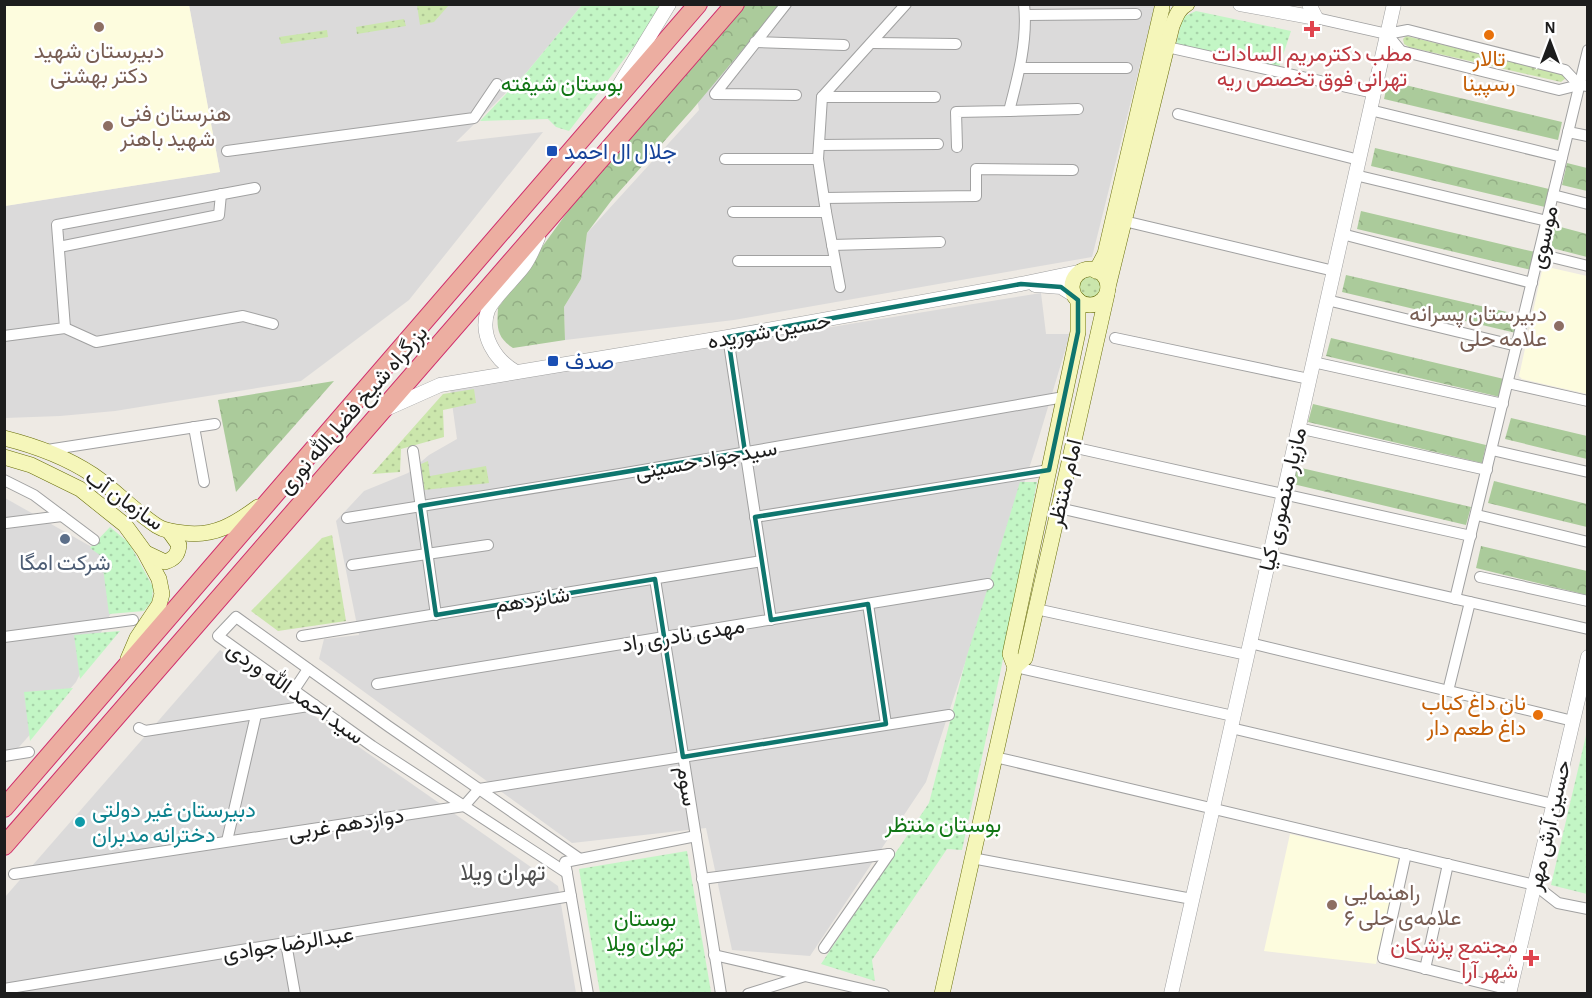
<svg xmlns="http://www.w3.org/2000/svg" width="1592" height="998" viewBox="0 0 1592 998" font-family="'Alegreya Sans',Vazirmatn,sans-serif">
<defs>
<pattern id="grass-dots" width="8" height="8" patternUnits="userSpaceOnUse" patternTransform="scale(1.5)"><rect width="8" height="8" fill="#cbe6ac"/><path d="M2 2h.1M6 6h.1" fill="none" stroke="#aec594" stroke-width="1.8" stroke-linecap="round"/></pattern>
<pattern id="forest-crowns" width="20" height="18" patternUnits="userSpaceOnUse" patternTransform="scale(1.5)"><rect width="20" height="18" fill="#abcb9b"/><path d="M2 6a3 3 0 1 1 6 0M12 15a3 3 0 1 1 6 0" fill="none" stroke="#93ae85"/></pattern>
<pattern id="park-dots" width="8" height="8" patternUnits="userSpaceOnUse" patternTransform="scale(1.5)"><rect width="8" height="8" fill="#c3f6c5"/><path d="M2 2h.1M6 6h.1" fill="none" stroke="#a7d2a9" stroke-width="1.8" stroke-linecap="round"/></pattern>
</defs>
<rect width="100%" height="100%" fill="#eeeae4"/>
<!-- residential -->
<g fill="#dbdada">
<path d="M189 5H582L527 72 456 142 543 132 409 300 301 381 115 411 60 416 5 418V206L220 172Z"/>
<path d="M773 5H1155L1092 257 734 320 565 340 564 307 581 279 587 233 699 110 696 93Z"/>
<path d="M1041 293 1046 334H1070L1036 447 926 782 810 956 732 950 706 828 572 843 319 659 324 639 359 635 336 521 364 491 408 473 429 455 457 439 450 389Z"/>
<path d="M5 498 113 559 120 595 76 682 5 763Z"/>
<path d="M220 650 558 886 576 993 5 994V897Z"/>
</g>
<!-- education -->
<g fill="#fdfcde">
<path d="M5 4 189 5 220 172 5 206Z"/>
<path d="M1543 266 1587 276V394L1522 379 1519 376Z"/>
<path d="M1290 834 1400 859 1376 964 1264 951Z"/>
</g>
<!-- grass -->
<g fill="url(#grass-dots)">
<path d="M417 5V4L449 5 434 22 420 25Z"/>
<path d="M404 19 406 26 357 34 356 27Z"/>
<path d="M327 30 328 37 281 44 279 37Z"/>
<path d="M1406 36 1562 73 1566 78 1561 82 1409 47 1404 44 1403 39Z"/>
<circle cx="1090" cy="287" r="14"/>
<path d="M474 389 476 403 443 410 444 437 401 449 400 472 372 474 443 394Z"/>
<path d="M428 461 430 476 486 466 489 483 424 490 421 464Z"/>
<path d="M332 535 346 621 278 631 251 611 322 538Z"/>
</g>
<!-- forest -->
<g fill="url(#forest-crowns)">
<path d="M742 5H780L692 110 611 201 587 233 581 279 564 307 565 340 513 348C496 337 497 327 498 308L589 182Z"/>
<path d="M1388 81 1562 122 1558 140 1384 99Z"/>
<path d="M1375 148 1549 189 1545 207 1371 166Z"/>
<path d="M1567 163 1587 168V191L1562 185Z"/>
<path d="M1361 211 1535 252 1531 270 1357 229Z"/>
<path d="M1553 225 1587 234V257L1548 247Z"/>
<path d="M1346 275 1520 315 1516 333 1342 292Z"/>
<path d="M1331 338 1504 379 1500 397 1326 356Z"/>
<path d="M334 381 236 492 218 400Z"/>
<path d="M1313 404 1486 445 1482 463 1308 422Z"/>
<path d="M1511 418 1587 436V459L1505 439Z"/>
<path d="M1297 467 1471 507 1466 525 1293 484Z"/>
<path d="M1494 481 1587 504V527L1488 503Z"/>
<path d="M1481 546 1587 571V595L1476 568Z"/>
</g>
<!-- park -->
<g fill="url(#park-dots)">
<path d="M582 5H664L645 32 569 131 556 127 548 119 480 121 527 72Z"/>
<path d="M1196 11 1291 31 1279 67 1176 44 1183 17Z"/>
<path d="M1020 482H1037L1001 669 962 850 947 849 872 960 875 981 821 964 929 803 966 659Z"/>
<path d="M110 527 129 543 153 587 152 601 144 611 109 614 103 568 111 566V563L90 548Z"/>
<path d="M120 631 80 679 74 635Z"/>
<path d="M73 688 30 741 24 692Z"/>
<path d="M1587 731V894L1551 885Z"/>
<path d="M687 851 711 992 600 993 579 869Z"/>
</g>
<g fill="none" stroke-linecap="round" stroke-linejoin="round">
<!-- minor casing -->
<g stroke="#a1a1a1" stroke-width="12">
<g id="minor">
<path d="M786 4 715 94 796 95"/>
<path d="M1025 15 1136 14"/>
<path d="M1316 18 1387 34 1408 30 1565 70 1579 85"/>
<path d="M1387 34 1401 51 1559 90 1579 85 1588 86"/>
<path d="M755 42 844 45"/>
<path d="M873 43 956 44"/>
<path d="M1167 47 1374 93"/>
<path d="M1020 68H1127"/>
<path d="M822 97H935"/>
<path d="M1370 110 1562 157"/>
<path d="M1009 111 1078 109"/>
<path d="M1178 114 1359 160"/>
<path d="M1568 132 1588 136"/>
<path d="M819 145 938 144"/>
<path d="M957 147 956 112 1009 111C1018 77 1028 40 1024 4"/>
<path d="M227 151 474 118 497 84"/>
<path d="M725 159H818"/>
<path d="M1355 175 1547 221"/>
<path d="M1553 195 1588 204"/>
<path d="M824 198 976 196V169L1073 170"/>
<path d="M733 212H826"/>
<path d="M1124 221 1334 271"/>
<path d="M1342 234 1532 283"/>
<path d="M832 245 940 242"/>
<path d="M59 247 219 215 221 194"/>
<path d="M1539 254 1588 266"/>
<path d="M738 261H834"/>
<path d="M840 287 826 212 818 159 822 97 906 4"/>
<path d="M1327 300 1517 346"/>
<path d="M65 328 57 225 255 188"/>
<path d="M4 336 65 328 96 342 243 316 273 324"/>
<path d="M728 337 771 620"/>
<path d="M1115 338 1309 379"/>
<path d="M1313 362 1503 404"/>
<path d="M1508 383 1588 401"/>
<path d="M194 427 204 482"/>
<path d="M1298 428 1487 470"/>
<path d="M1072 447 1471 536"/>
<path d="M47 450 215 424"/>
<path d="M1492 450 1588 472"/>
<path d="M413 451 436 615"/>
<path d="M4 480 34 495 94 540"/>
<path d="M1059 508 1588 629"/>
<path d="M1477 515 1588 542"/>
<path d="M755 517 1049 470"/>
<path d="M347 518 620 474 1064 397"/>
<path d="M6 523 62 516"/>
<path d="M352 565 488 545"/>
<path d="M1480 577 1588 601"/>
<path d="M655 579 721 994"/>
<path d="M1455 599 1588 50"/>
<path d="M868 604 886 724"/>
<path d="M1036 609 1247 655"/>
<path d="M302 636 762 561"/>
<path d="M4 637 133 620"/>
<path d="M1250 643 1573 721"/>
<path d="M1015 667 1233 716"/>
<path d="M377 684 988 584"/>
<path d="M294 690 308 669"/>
<path d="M1448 691 1470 602"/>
<path d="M139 728 145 731 315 705"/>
<path d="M1231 728 1553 804"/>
<path d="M4 756 29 752"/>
<path d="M995 757 1535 885 1558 903 1588 909"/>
<path d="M227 841 256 715"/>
<path d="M1406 854 1383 958 1510 990"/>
<path d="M972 858 1192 899"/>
<path d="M567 873 372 746 218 636 236 617 388 726 580 859"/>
<path d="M14 874 464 806 479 789 949 715"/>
<path d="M702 879 889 854"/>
<path d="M286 943 295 994"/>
<path d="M824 948 889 854"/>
<path d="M714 955 884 994"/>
<path d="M1425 969 1448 864"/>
<path d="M4 989 571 896"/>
<path d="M588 994 565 862 696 836"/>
<path d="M748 994 805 976"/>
</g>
</g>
<!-- tertiary casing -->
<g stroke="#a1a1a1" stroke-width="15">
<g id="tertiary">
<path d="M1240 4 1316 18"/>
<path d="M1309 4 1316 18"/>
<path d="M617 89 669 4"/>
<path d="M1035 285 1061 287 1074 295"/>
<path d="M516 372C495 360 479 335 488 310 493 298 515 278 523 267 530 258 534 247 538 238"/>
<path d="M386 409 440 385 728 337 1021 284 1083 271"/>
<path d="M1171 994 1394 4"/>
<path d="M1509 994 1588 657"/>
</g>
</g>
<!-- secondary casing -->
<g stroke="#686e0b" stroke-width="16">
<g id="secondary">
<circle cx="1090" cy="287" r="18"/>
<path d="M1096 271 1105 254 1162 8"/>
<path d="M1108 287 1172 26C1176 17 1178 9 1187 4"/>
<path d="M4 438C36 446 66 457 93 475 115 490 134 511 157 526 165 531 174 532 184 533 214 537 235 524 258 507"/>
<path d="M4 457 31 465 80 489 125 525 144 551 159 579 162 594 159 605 137 638 128 659"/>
<path d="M146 553 165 562C174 559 178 555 179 545L169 531"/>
<path d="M1015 667 1025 658 1107 294"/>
<path d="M942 994 1015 667 1010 654 1078 332V300"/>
</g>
</g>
<!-- trunk casing -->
<g stroke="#d02d6c" stroke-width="20">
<g id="trunk">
<path d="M4 808 698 4"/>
<path d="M4 846 735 4"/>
</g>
</g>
<!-- minor -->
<use href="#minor" stroke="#fff" stroke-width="10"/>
<!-- tertiary -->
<use href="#tertiary" stroke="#fff" stroke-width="14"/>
<!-- secondary -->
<use href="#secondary" stroke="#f5f6ba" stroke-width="15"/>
<!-- trunk -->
<use href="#trunk" stroke="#ecaea1" stroke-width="18"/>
</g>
<!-- marked area -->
<path fill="none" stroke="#0f766e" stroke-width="4.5" stroke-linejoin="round" d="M1021 284 1061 287 1078 300V332L1049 470 755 517 771 620 868 604 886 724 683 757 655 579 436 615 420 506 745 452 728 337Z"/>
<!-- markers -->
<g fill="#8d6e63" stroke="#fff" stroke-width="2">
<circle cx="99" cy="27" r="6"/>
<circle cx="108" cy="126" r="6"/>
<circle cx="1559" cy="326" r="6"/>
<circle cx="1332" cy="905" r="6"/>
</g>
<g fill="#e0444e" stroke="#fff" stroke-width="2">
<path d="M1309 20h6v6h6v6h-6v6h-6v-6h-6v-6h6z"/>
<path d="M1528 949h6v6h6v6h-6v6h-6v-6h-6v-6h6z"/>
</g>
<g fill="#e8710a" stroke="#fff" stroke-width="2">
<circle cx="1489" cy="35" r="6"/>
<circle cx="1538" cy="715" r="6"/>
</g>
<g fill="#1a4fb4" stroke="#fff" stroke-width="2">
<rect x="546" y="145" width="12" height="12" rx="3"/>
<rect x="547" y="355" width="12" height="12" rx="3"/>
</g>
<circle fill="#5c6f8a" stroke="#fff" stroke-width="2" cx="65" cy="539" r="6"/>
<circle fill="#0f9aa8" stroke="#fff" stroke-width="2" cx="80" cy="822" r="6"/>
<g text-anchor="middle" stroke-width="5" stroke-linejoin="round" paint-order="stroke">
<!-- education labels -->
<g font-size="22" fill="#785e54" stroke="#fff" text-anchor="start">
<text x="99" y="58" text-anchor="middle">دبیرستان شهید<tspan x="99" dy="25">دکتر بهشتی</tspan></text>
<text x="120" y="121">هنرستان فنی<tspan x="120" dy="25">شهید باهنر</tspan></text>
<text x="1547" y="321" text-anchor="end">دبیرستان پسرانه<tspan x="1547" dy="25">علامه حلی</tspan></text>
<text x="1344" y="900">راهنمایی<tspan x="1344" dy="25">علامه‌ی حلی ۶</tspan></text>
</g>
<!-- health labels -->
<g font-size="22" fill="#be3a42" stroke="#fff">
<text x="1312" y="61">مطب دكترمريم السادات<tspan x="1312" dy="25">تهرانی فوق تخصص ریه</tspan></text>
<text x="1518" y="953" text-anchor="end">مجتمع پزشکان<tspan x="1518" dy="25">شهر آرا</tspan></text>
</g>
<!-- food labels -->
<g font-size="22" fill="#c56008" stroke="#fff">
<text x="1489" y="66">تالار<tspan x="1489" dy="25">رسپینا</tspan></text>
<text x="1526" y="710" text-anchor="end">نان داغ کباب<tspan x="1526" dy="25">داغ طعم دار</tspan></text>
</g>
<!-- park labels -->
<g font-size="22" fill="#117615" stroke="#fff">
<text x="562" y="91">بوستان شیفته</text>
<text x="943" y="832">بوستان منتظر</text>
<text x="645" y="926">بوستان<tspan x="645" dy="25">تهران ویلا</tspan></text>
</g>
<!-- transit labels -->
<g font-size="22" fill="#164399" stroke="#fff" text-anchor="start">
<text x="564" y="159">جلال ال احمد</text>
<text x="565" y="369">صدف</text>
</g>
<!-- street labels -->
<g font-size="22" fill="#1d1d1d" stroke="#fff">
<text transform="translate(1543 237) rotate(-77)" y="8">موسوی</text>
<text transform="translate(769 330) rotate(-10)" y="8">حسین شوریده</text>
<text transform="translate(352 409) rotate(-49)" y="8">بزرگراه شیخ فضل‌الله نوری</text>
<text transform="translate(706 459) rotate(-10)" y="8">سیدجواد حسینی</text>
<text transform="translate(1064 483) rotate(-77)" y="8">امام منتظر</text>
<text transform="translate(125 499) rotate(35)" y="8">سازمان آب</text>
<text transform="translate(1282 499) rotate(-77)" y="8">مازیار منصوری کیا</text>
<text transform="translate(532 599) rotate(-9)" y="8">شانزدهم</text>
<text transform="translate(683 634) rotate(-9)" y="8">مهدی نادری راد</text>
<text transform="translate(296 692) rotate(35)" y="8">سید احمد الله وردی</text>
<text transform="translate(688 786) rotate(81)" y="8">سوم</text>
<text transform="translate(346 823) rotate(-9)" y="8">دوازدهم غربی</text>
<text transform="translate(1548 825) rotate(-77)" y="8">حسین آرش مهر</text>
<text transform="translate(288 943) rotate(-9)" y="8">عبدالرضا جوادی</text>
</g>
<!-- service labels -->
<g font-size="22" fill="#4e5e75" stroke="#fff">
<text x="65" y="570">شرکت امگا</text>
</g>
<!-- culture labels -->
<g font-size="22" fill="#0d838f" stroke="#fff" text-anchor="start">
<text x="92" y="817">دبیرستان غیر دولتی<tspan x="92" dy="25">دخترانه مدبران</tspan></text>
</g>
<!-- neighbourhood labels -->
<g font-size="24" fill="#505050" stroke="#fff">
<text x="503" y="880">تهران ویلا</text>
</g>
</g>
<!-- border -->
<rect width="1592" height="998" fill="none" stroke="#1d1d1d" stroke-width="12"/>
<!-- north arrow -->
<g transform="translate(1550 42)" stroke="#ffffff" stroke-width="4.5" paint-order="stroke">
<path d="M0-4.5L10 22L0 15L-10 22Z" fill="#1d1d1d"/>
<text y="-9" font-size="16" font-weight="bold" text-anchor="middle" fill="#1d1d1d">N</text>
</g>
</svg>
